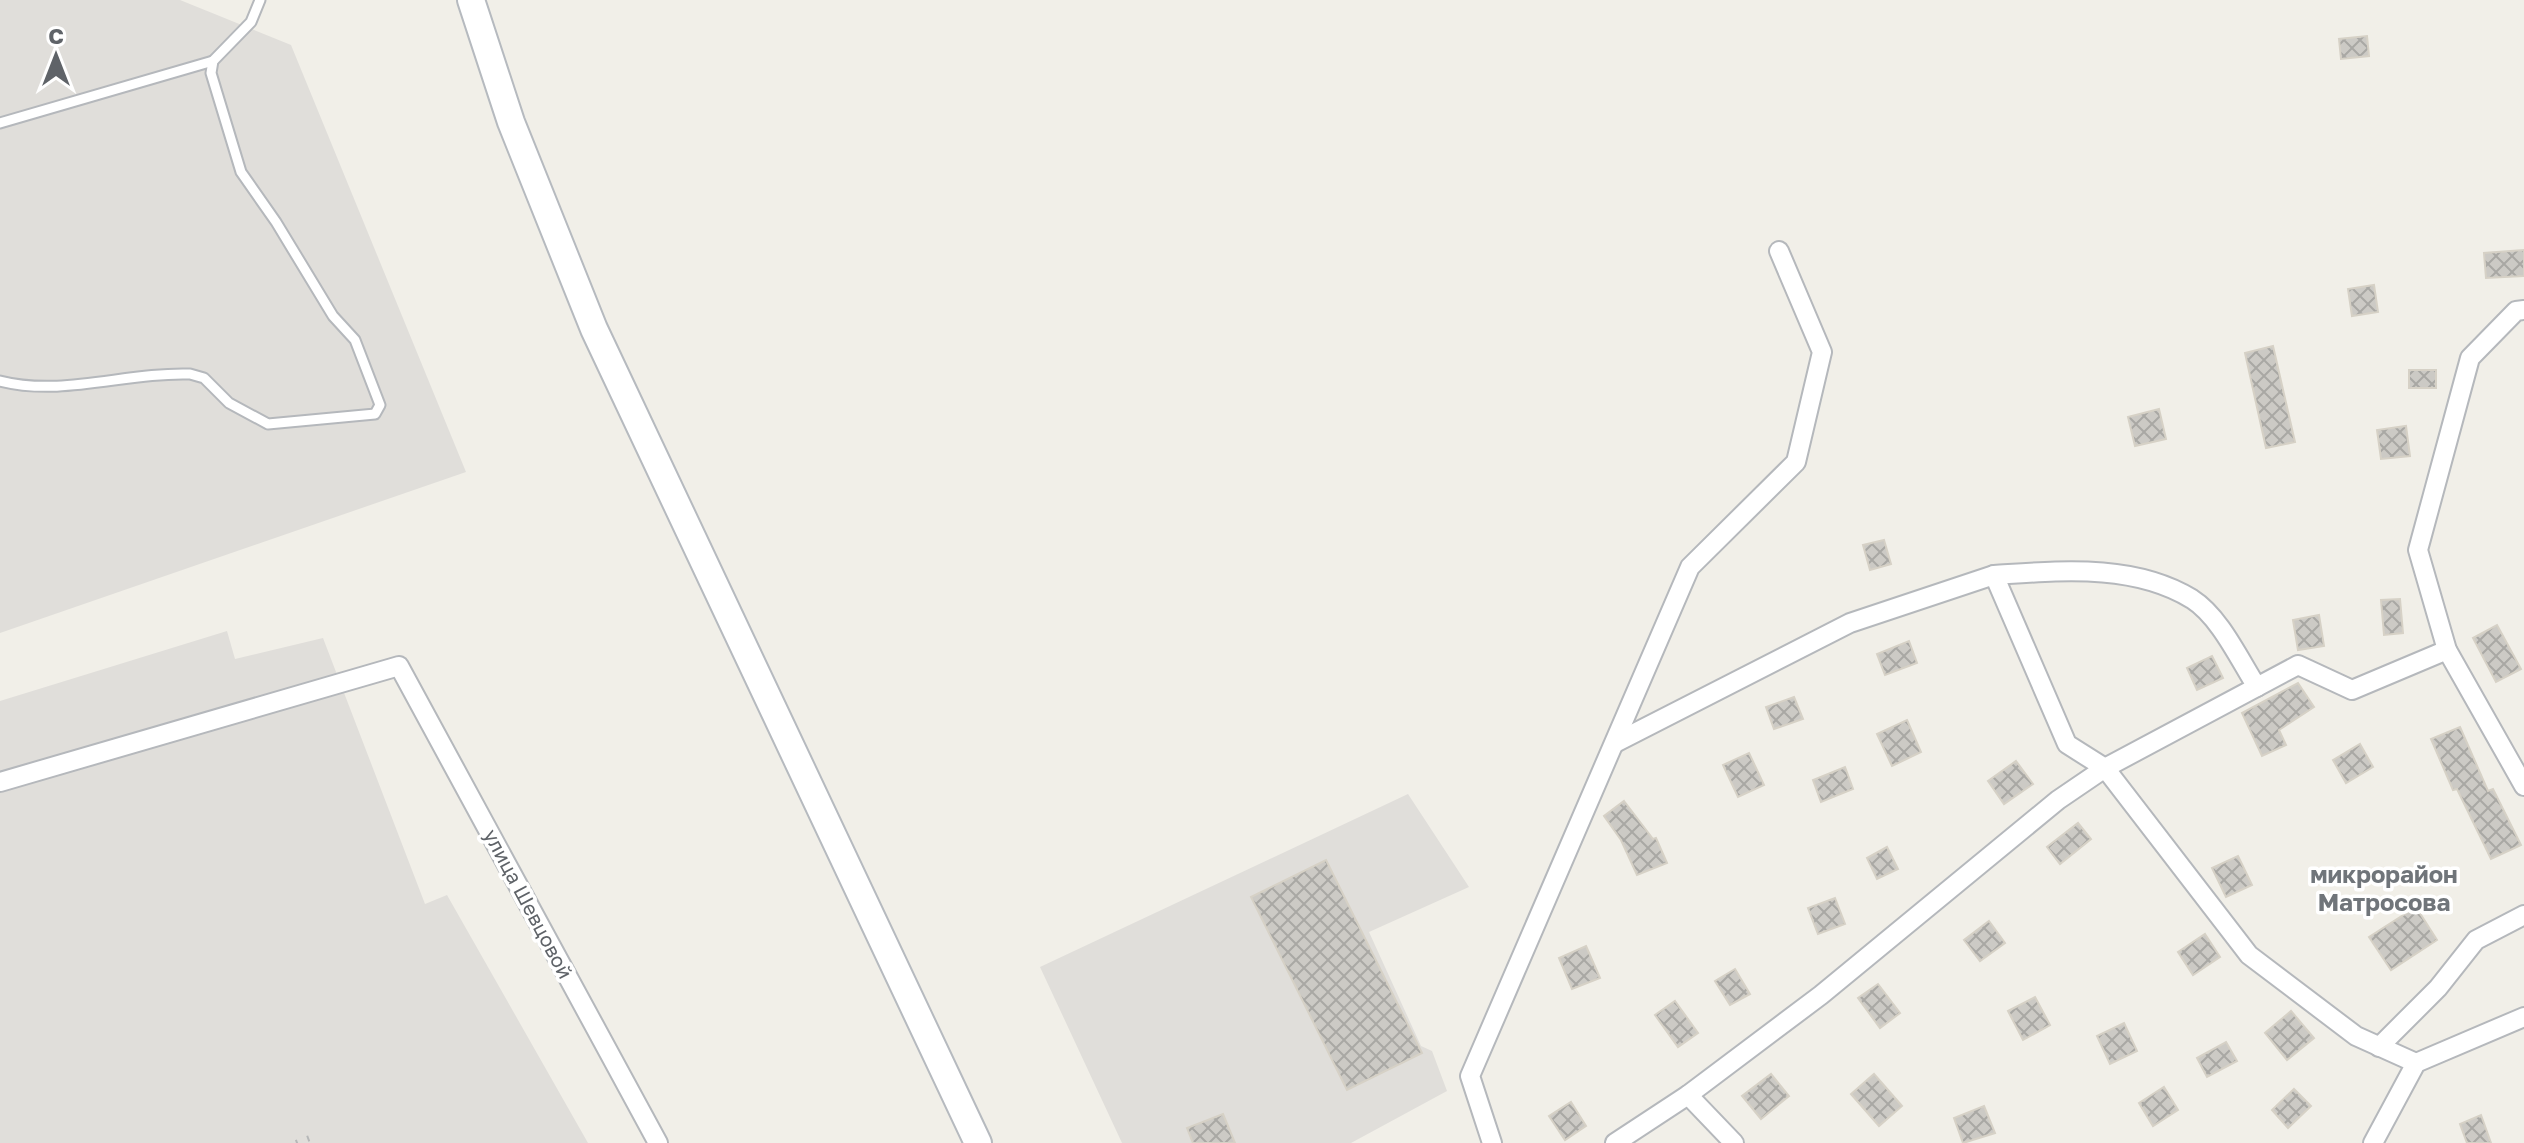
<svg xmlns="http://www.w3.org/2000/svg" width="2524" height="1143" viewBox="0 0 2524 1143" font-family="'Golos Text',sans-serif">
<defs>
<pattern id="building-cross-hatch" width="8" height="8" patternUnits="userSpaceOnUse" patternTransform="scale(2)"><rect width="8" height="8" fill="#cccac5"/><path d="M0 0l8 8M0 8l8-8" fill="none" stroke="#a9a8a4"/></pattern>
</defs>
<rect width="100%" height="100%" fill="#f1efe8"/>
<!-- industrial -->
<g fill="#e0deda">
<path d="M0 0H180L291 45 466 472 0 633Z"/>
<path d="M227 631 235 659 323 638 425 904 447 895 588 1143H0V701Z"/>
<path d="M1408 794 1469 887 1369 932 1421 1046 1432 1051 1447 1091 1351 1143H1122L1040 967Z"/>
</g>
<!-- building -->
<g fill="url(#building-cross-hatch)" stroke="#d6d1c6" stroke-width="2">
<path d="M2367 36 2369 56 2341 59 2339 39Z"/>
<path d="M2524 250V276L2486 278 2484 253Z"/>
<path d="M2374 285 2378 312 2352 316 2348 289Z"/>
<path d="M2273 346 2295 442 2266 448 2245 353Z"/>
<rect x="2409" y="370" width="27" height="18"/>
<path d="M2159 409 2166 439 2135 446 2128 417Z"/>
<path d="M2406 426 2410 456 2381 459 2377 430Z"/>
<path d="M1884 540 1891 564 1870 570 1863 545Z"/>
<path d="M2400 599 2403 633 2384 635 2381 600Z"/>
<path d="M2319 615 2324 646 2298 650 2293 620Z"/>
<path d="M2497 625 2521 669 2496 682 2473 638Z"/>
<path d="M1909 641 1917 663 1885 675 1877 654Z"/>
<path d="M2212 656 2223 678 2197 690 2187 668Z"/>
<path d="M2298 683 2314 707 2279 730 2286 745 2262 756 2242 713Z"/>
<path d="M1794 697 1803 719 1774 729 1766 707Z"/>
<path d="M1907 720 1921 752 1892 766 1877 734Z"/>
<path d="M2460 727 2488 791 2493 789 2521 845 2491 859 2457 789 2453 790 2431 739Z"/>
<path d="M2360 744 2373 767 2346 783 2333 760Z"/>
<path d="M1749 753 1764 785 1738 797 1723 765Z"/>
<path d="M2016 761 2033 784 2004 804 1988 781Z"/>
<path d="M1845 767 1853 789 1821 802 1813 780Z"/>
<path d="M1624 801 1653 839 1656 838 1667 863 1637 875 1621 840 1604 816Z"/>
<path d="M2078 823 2091 839 2060 864 2047 847Z"/>
<path d="M1887 847 1898 869 1877 879 1867 858Z"/>
<path d="M2238 856 2252 885 2226 897 2212 868Z"/>
<path d="M1326 860 1422 1053 1347 1090 1251 897Z"/>
<path d="M1835 898 1845 924 1818 934 1808 908Z"/>
<path d="M2416 907 2437 940 2391 970 2369 937Z"/>
<path d="M1989 921 2005 943 1980 961 1964 940Z"/>
<path d="M2205 934 2220 957 2193 975 2178 952Z"/>
<path d="M1586 946 1600 978 1572 989 1559 958Z"/>
<path d="M1735 969 1750 994 1730 1005 1715 981Z"/>
<path d="M1878 984 1900 1013 1880 1028 1858 998Z"/>
<path d="M2035 997 2050 1025 2023 1040 2008 1011Z"/>
<path d="M1675 1001 1698 1033 1678 1047 1655 1015Z"/>
<path d="M2291 1011 2314 1038 2287 1060 2265 1033Z"/>
<path d="M2124 1023 2137 1051 2110 1064 2097 1036Z"/>
<path d="M2226 1042 2237 1061 2207 1077 2197 1058Z"/>
<path d="M1771 1074 1789 1096 1761 1119 1742 1096Z"/>
<path d="M1874 1074 1902 1106 1879 1126 1851 1094Z"/>
<path d="M2164 1087 2178 1110 2153 1126 2139 1103Z"/>
<path d="M2294 1089 2311 1106 2288 1128 2272 1110Z"/>
<path d="M1571 1102 1586 1126 1565 1140 1549 1116Z"/>
<path d="M1984 1106 1995 1133 1963 1143 1954 1118Z"/>
<path d="M1223 1114 1235 1143H1193L1187 1128Z"/>
<path d="M2481 1115 2491 1143H2467L2460 1124Z"/>
</g>
<g fill="none" stroke-linecap="round" stroke-linejoin="round">
<!-- service casing -->
<g stroke="#b5b8bc" stroke-width="13">
<g id="service">
<path d="M0 123 213 61"/>
<path d="M0 381C63 397 126 372 190 374L204 378 229 403 268 424 375 414 380 405 355 340 333 316 276 222 241 172 211 73 213 61 251 22 260 0"/>
</g>
</g>
<!-- minor casing -->
<g stroke="#b5b8bc" stroke-width="22">
<g id="minor">
<path d="M2524 310 2516 311 2470 358 2418 550 2447 650 2524 786"/>
<path d="M1994 575C2059 571 2133 563 2192 599 2220 617 2239 659 2257 687"/>
<path d="M1615 743 1850 623 1994 575 2067 744 2105 768 2249 955 2356 1036 2416 1063"/>
<path d="M0 782 399 666 658 1143"/>
<path d="M2379 1047 2438 988 2476 940 2524 915"/>
<path d="M1688 1095 1821 995 2058 800 2105 768 2298 665 2352 690 2447 650"/>
<path d="M1492 1143 1470 1076 1690 567 1796 462 1822 352 1779 251"/>
<path d="M1615 1143 1688 1095 1734 1143"/>
<path d="M2373 1143 2416 1063 2524 1017"/>
</g>
</g>
<!-- secondary casing -->
<g stroke="#b6babf" stroke-width="30">
<path id="secondary" d="M471 0 511 122 594 329 978 1143"/>
</g>
<!-- service -->
<use href="#service" stroke="#fff" stroke-width="9"/>
<!-- minor -->
<use href="#minor" stroke="#fff" stroke-width="18"/>
<!-- secondary -->
<use href="#secondary" stroke="#fff" stroke-width="26"/>
<!-- rail -->
<path stroke="#b6b7b8" stroke-width="6" stroke-dasharray="2 10" stroke-linecap="butt" d="M296 1143 318 1135"/>
</g>
<g text-anchor="middle" stroke-width="7" stroke-linejoin="round" paint-order="stroke">
<!-- street labels -->
<g font-size="20" fill="#5f6368" stroke="#fff">
<text transform="translate(528 904) rotate(62)" y="7">улица Шевцовой</text>
</g>
<!-- quarter labels -->
<g font-size="24" font-weight="bold" fill="#70757a" stroke="#fff">
<text x="2384" y="883">микрорайон<tspan x="2384" dy="28">Матросова</tspan></text>
</g>
</g>
<!-- north arrow -->
<g transform="translate(56 56)" stroke="#ffffff" stroke-width="6" paint-order="stroke">
<path d="M0-6L14 30L0 20L-14 30Z" fill="#5f6368"/>
<text y="-12" font-size="22" font-weight="bold" text-anchor="middle" fill="#5f6368">С</text>
</g>
</svg>
